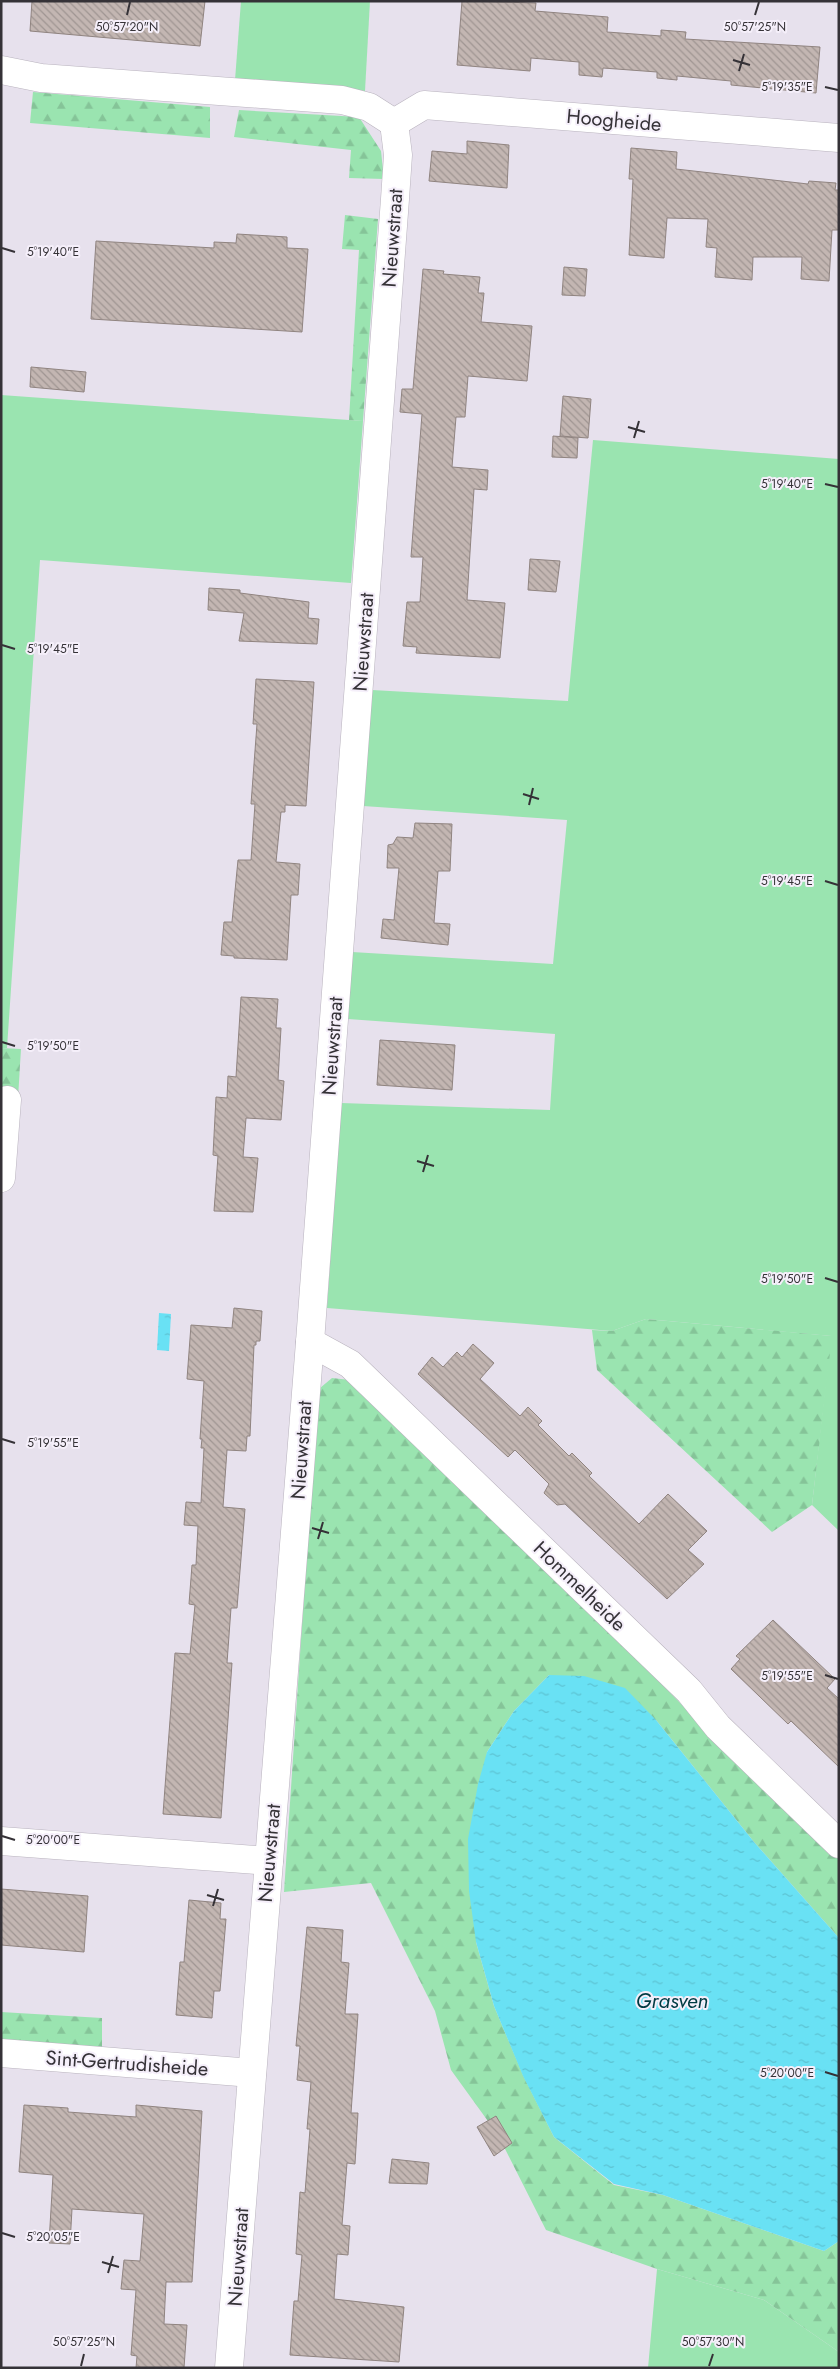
<svg xmlns="http://www.w3.org/2000/svg" width="840" height="2369" viewBox="0 0 840 2369" font-family="Jost,sans-serif">
<defs>
<pattern id="forest-firs" width="22" height="20" patternUnits="userSpaceOnUse" patternTransform="scale(1.25)"><rect width="22" height="20" fill="#9ae4b0"/><path d="M5 1l3.5 6h-7zM16 11l3.5 6h-7z" fill="#85c498"/></pattern>
<pattern id="water-ripples" width="26" height="14" patternUnits="userSpaceOnUse" patternTransform="scale(1.25)"><rect width="26" height="14" fill="#69e1f4"/><path d="M2 4q2-2 4 0t4 0M15 11q2-2 4 0t4 0" fill="none" stroke="#5cc2d2"/></pattern>
<pattern id="building-back-hatch" width="6" height="6" patternUnits="userSpaceOnUse" patternTransform="scale(1.25)"><rect width="6" height="6" fill="#c3b6b2"/><path d="M-1 5l2 2M0 0l6 6M5-1l2 2" fill="none" stroke="#9f9592"/></pattern>
</defs>
<rect width="100%" height="100%" fill="#e7e1ed"/>
<!-- green -->
<g fill="#9ae4b0">
<path d="M241 1H370L365 91 235 80Z"/>
<path d="M1 395 363 421 351 583 40 560 7 1048H1Z"/>
<path d="M593 440 839 459V1531L812 1505 831 1336 646 1319 612 1331 327 1308 341 1103 550 1110 555 1034 348 1019 352 952 553 964 567 820 363 806 372 690 568 701Z"/>
<path d="M657 2269 764 2300 839 2352V2368H648Z"/>
</g>
<!-- forest -->
<g fill="url(#forest-firs)">
<path d="M33 92 210 107V138L30 123Z"/>
<path d="M239 110 359 117 381 151 384 179 349 178 351 150 234 137Z"/>
<path d="M345 215 378 219 363 421 349 420 359 250 342 249Z"/>
<path d="M1 1048 21 1049 18 1098 1 1096Z"/>
<path d="M646 1319 832 1336 812 1505 772 1532 597 1370 592 1330 612 1331Z"/>
<path d="M332 1378 350 1380 611 1632 727 1751 839 1858V1938L754 1842 656 1720 549 1675 514 1711 487 1752 476 1942 494 2006 523 2075 554 2137 614 2185 663 2195 824 2251 839 2241V2352L764 2300 657 2269 546 2230 498 2135 451 2070 435 2011 371 1883 284 1892 316 1417 320 1388Z"/>
<path d="M1 2012 102 2018V2049L1 2042Z"/>
</g>
<!-- water -->
<g fill="url(#water-ripples)">
<path d="M159 1313 171 1314 169 1351 157 1350Z"/>
<path d="M549 1675 584 1676 625 1688 656 1720 754 1842 839 1938V2241L824 2251 663 2195 614 2184 554 2137 523 2076 494 2006 476 1942 469 1891 468 1839 478 1784 487 1752 514 1711Z"/>
</g>
<!-- building -->
<g fill="url(#building-back-hatch)" stroke="#908480">
<path d="M32 1H205L200 46 30 31Z"/>
<path d="M462 1 536 3 535 11 608 17 607 32 661 36V30L686 32 685 39 820 47 816 93 731 85V81L677 76V80L657 78V72L603 68 602 77 579 75V62L531 58 530 71 457 65Z"/>
<path d="M467 141 509 145 507 188 429 181 432 151 467 154Z"/>
<path d="M631 148 677 152 676 169 808 184 809 181 836 183 835 190H839V230H832L829 281 801 279 802 257H753L752 280 715 277 717 248 706 247 708 219 667 218 664 258 629 255 633 179H629Z"/>
<path d="M237 234 287 237V248L308 249 302 332 91 319 96 241 214 248V242L236 243Z"/>
<path d="M564 267 587 269 585 296 562 295Z"/>
<path d="M423 269 444 271 443 274 480 277 478 293H484L481 322 532 326 527 381 468 376 465 417H456L452 467 488 470 487 490 474 489 467 600 505 603 500 658 416 653 417 647 403 646 407 602H420L423 557H411L422 414 400 412 402 389H413Z"/>
<path d="M31 367 86 372 84 392 30 387Z"/>
<path d="M563 396 591 399 588 438 560 436Z"/>
<path d="M553 436 578 438 577 458 552 457Z"/>
<path d="M530 559 560 561 556 592 528 590Z"/>
<path d="M209 588 240 590V593L309 602 308 618 319 619 317 644 239 641 244 613 208 610Z"/>
<path d="M256 679 314 682 306 806 285 805V812H281L276 862 300 864 298 895H291L287 960 234 958V956L221 955 224 922H232L238 860H251L255 804H251L257 724H253Z"/>
<path d="M415 823 452 824 450 871H438L434 923 450 924 448 945 381 938 383 919 394 920 399 868H387L388 845 393 844 397 837 413 838Z"/>
<path d="M241 997 278 999 276 1028H281L278 1080 284 1081 281 1120 246 1118 243 1157 258 1158 253 1212 214 1211 218 1156 213 1155 216 1097 227 1098 228 1076 236 1077Z"/>
<path d="M380 1040 455 1045 452 1090 377 1085Z"/>
<path d="M234 1308 262 1311 260 1341H256V1345H254L250 1436H247L246 1451 227 1450 223 1507 245 1509 237 1608H231L227 1663H232L221 1818 163 1814 175 1653 190 1654 195 1605 189 1604 192 1565H196L198 1526 184 1525 186 1502 201 1503 204 1448H201L202 1439H200L204 1381 187 1379 191 1325 232 1328Z"/>
<path d="M473 1344 494 1363 480 1379 520 1416 528 1407 542 1421 538 1425 569 1456 572 1453 592 1473 589 1476 639 1524 668 1494 707 1531 688 1550 704 1564 667 1599 565 1504 557 1505 544 1493 549 1484 515 1450 508 1457 418 1374 432 1357 443 1367 457 1352 462 1357Z"/>
<path d="M773 1620 835 1679 827 1688 839 1699V1767L791 1721 788 1724 731 1669 740 1659 736 1656Z"/>
<path d="M1 1889 88 1896 84 1952 1 1945Z"/>
<path d="M189 1900 221 1903 220 1919H226L220 1991H214L212 2018 176 2015 180 1962H184Z"/>
<path d="M307 1927 343 1930 341 1962 349 1963 345 2014H358L351 2113H358L355 2164 347 2163 342 2225 350 2226 348 2255 337 2254 334 2299 404 2307 399 2362 290 2355 294 2301H298L302 2255 296 2254 300 2192 305 2193 310 2129H307L311 2082 297 2080 300 2046H296Z"/>
<path d="M24 2105 68 2108V2112L136 2117V2105L202 2111 192 2282H166L164 2324 187 2325 184 2368H136L137 2356 131 2355 136 2290 121 2289 124 2260 140 2261 144 2214 72 2209 70 2244 49 2243 53 2175 19 2172Z"/>
<path d="M496 2116 512 2143 494 2156 477 2127Z"/>
<path d="M392 2159 429 2163 427 2184 389 2183Z"/>
</g>
<g fill="none" stroke-linecap="round" stroke-linejoin="round">
<!-- minor casing -->
<g stroke="#b9b3be" stroke-width="29">
<g id="minor">
<path d="M1 70 41 78 342 100 369 107 394 123"/>
<path d="M394 123 424 105 839 138"/>
<path d="M1 1178 7 1100"/>
<path d="M310 1342 350 1364 689 1691 718 1727 839 1844"/>
<path d="M1 1841 269 1861"/>
<path d="M1 2053 252 2073"/>
<path d="M229 2368 310 1342 395 199 398 155 394 123"/>
</g>
</g>
<!-- minor -->
<use href="#minor" stroke="#fff" stroke-width="28"/>
</g>
<!-- ticks -->
<path fill="none" stroke="#353237" stroke-width="2" d="M127 15 130 2M755 15 759 2M733 60 750 65M739 71 744 54M825 87 838 90M2 248 15 252M628 427 645 432M634 438 639 421M825 484 838 487M2 645 15 649M523 794 539 799M529 805 533 788M825 881 838 885M2 1042 15 1046M417 1161 434 1166M423 1172 428 1155M825 1278 838 1282M2 1439 15 1443M312 1528 329 1533M318 1539 323 1522M825 1675 838 1679M2 1836 15 1840M207 1895 224 1900M213 1906 218 1889M825 2072 838 2076M2 2233 15 2237M102 2262 119 2267M108 2273 113 2256M81 2366 84 2354M709 2366 713 2354"/>
<g text-anchor="middle" stroke-width="4" stroke-linejoin="round" paint-order="stroke">
<!-- street labels -->
<g font-size="20" fill="#353237" stroke="#f5effa">
<text transform="translate(614 120) rotate(5)" y="7">Hoogheide</text>
<text transform="translate(392 238) rotate(-86)" y="7">Nieuwstraat</text>
<text transform="translate(363 642) rotate(-86)" y="7">Nieuwstraat</text>
<text transform="translate(332 1046) rotate(-86)" y="7">Nieuwstraat</text>
<text transform="translate(301 1450) rotate(-86)" y="7">Nieuwstraat</text>
<text transform="translate(580 1586) rotate(44)" y="7">Hommelheide</text>
<text transform="translate(269 1853) rotate(-85)" y="7">Nieuwstraat</text>
<text transform="translate(127 2063) rotate(4)" y="7">Sint-Gertrudisheide</text>
<text transform="translate(238 2257) rotate(-86)" y="7">Nieuwstraat</text>
</g>
<!-- water labels -->
<g font-size="21" font-style="italic" fill="#003b43" stroke="#f5effa">
<text x="672" y="2008">Grasven</text>
</g>
</g>
<g font-size="12" text-anchor="middle" fill="#353237" stroke="#f5effa" stroke-width="4" stroke-linejoin="round" paint-order="stroke">
<text x="127" y="31">50°57'20"N</text>
<text x="755" y="31">50°57'25"N</text>
<text x="787" y="91">5°19'35"E</text>
<text x="53" y="256">5°19'40"E</text>
<text x="787" y="488">5°19'40"E</text>
<text x="53" y="653">5°19'45"E</text>
<text x="787" y="885">5°19'45"E</text>
<text x="53" y="1050">5°19'50"E</text>
<text x="787" y="1283">5°19'50"E</text>
<text x="53" y="1447">5°19'55"E</text>
<text x="787" y="1680">5°19'55"E</text>
<text x="53" y="1844">5°20'00"E</text>
<text x="787" y="2077">5°20'00"E</text>
<text x="53" y="2241">5°20'05"E</text>
<text x="84" y="2346">50°57'25"N</text>
<text x="713" y="2346">50°57'30"N</text>
</g>
<!-- border -->
<rect width="840" height="2369" fill="none" stroke="#353237" stroke-width="5"/>
</svg>
